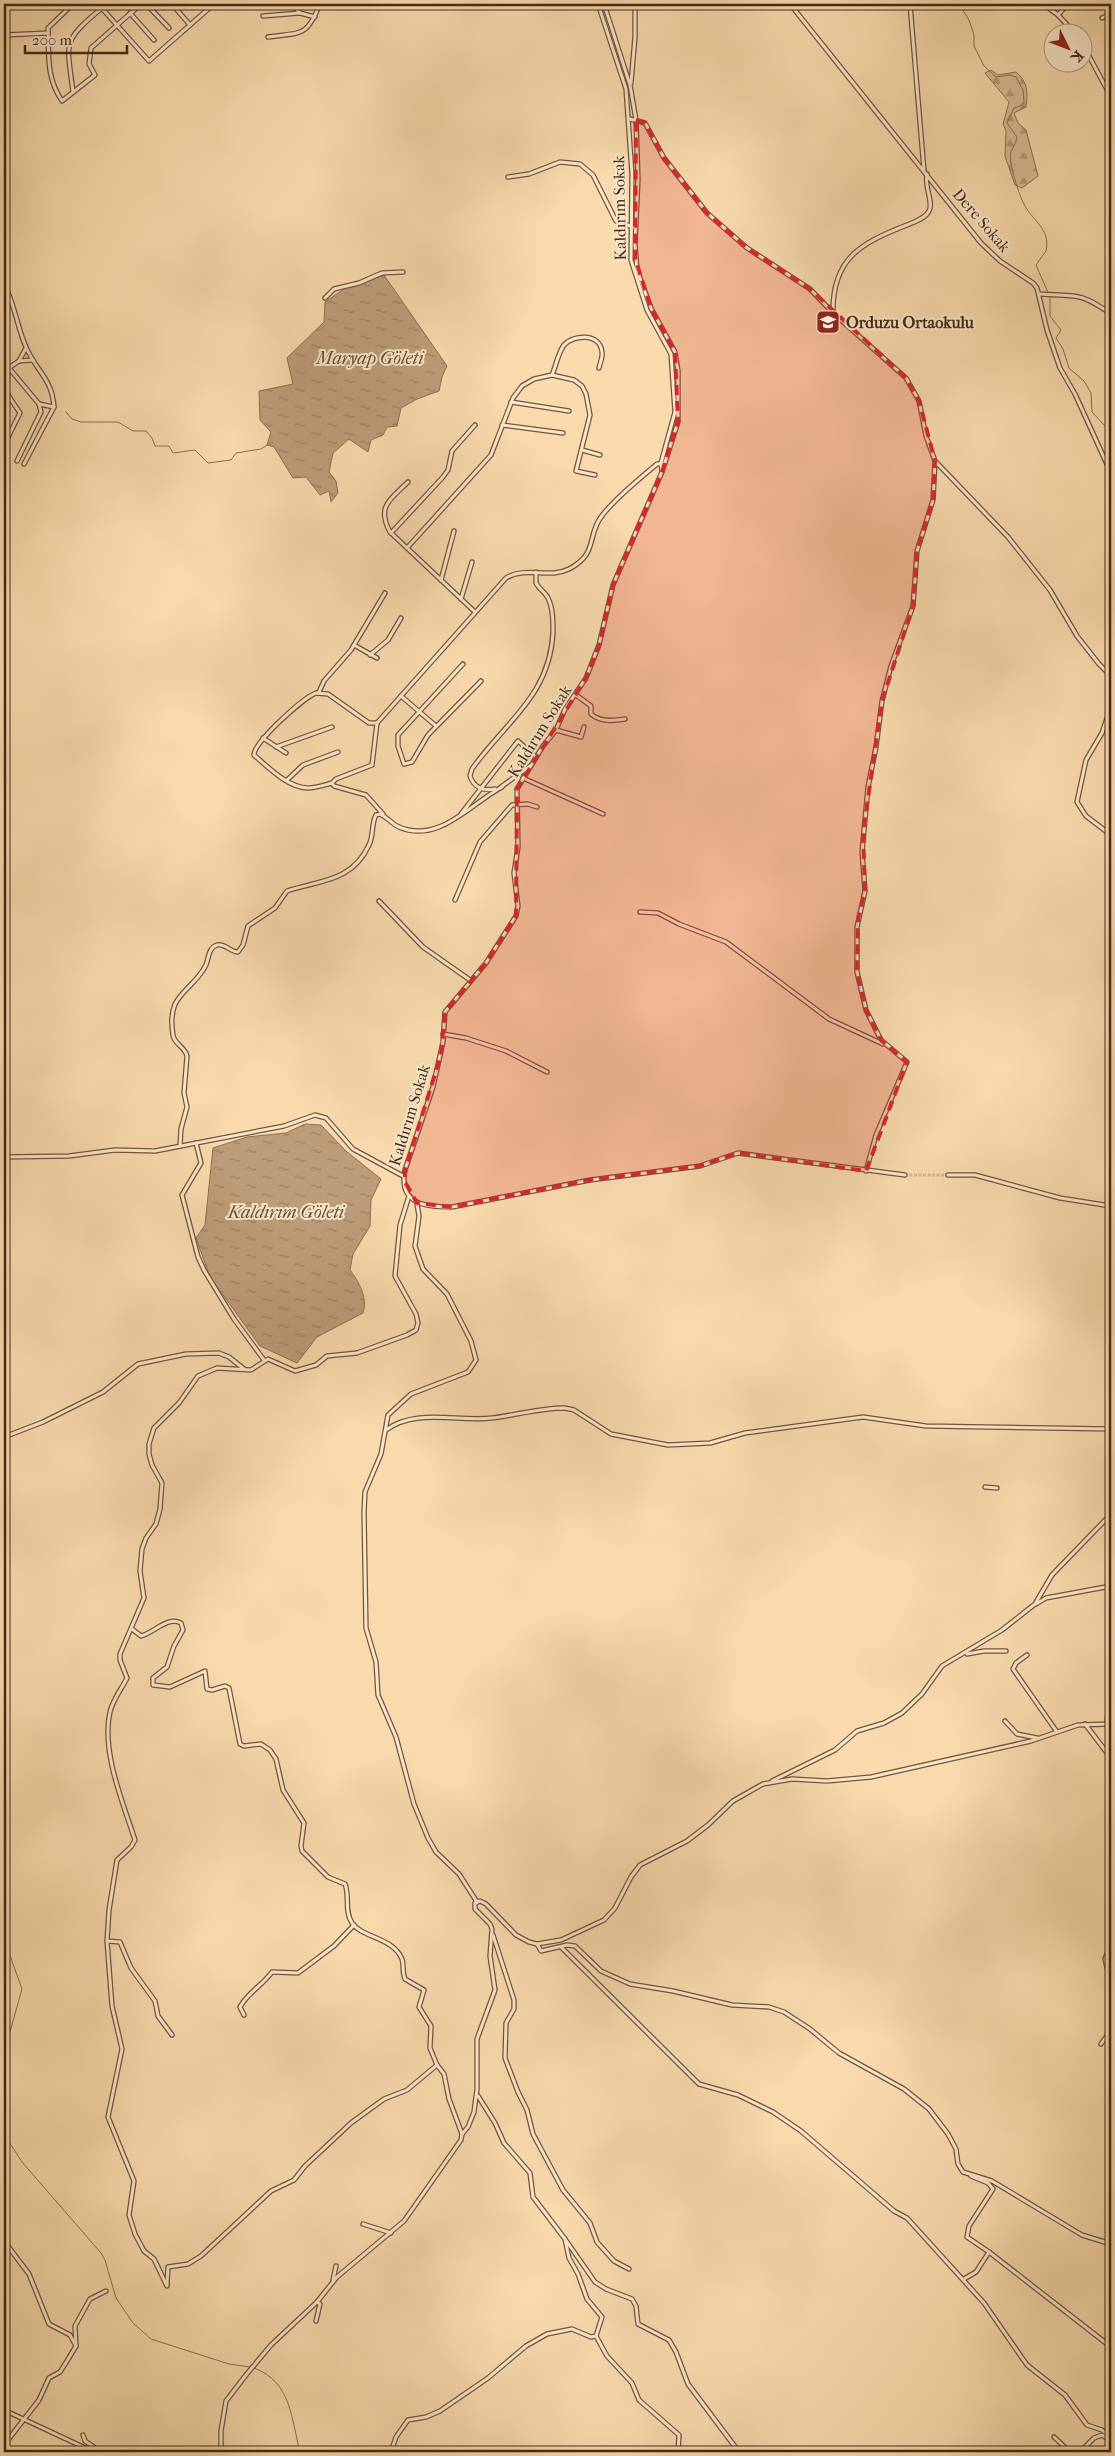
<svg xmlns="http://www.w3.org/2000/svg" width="1115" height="2456" viewBox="0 0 1115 2456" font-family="'IM FELL French Canon',serif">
<defs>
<pattern id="forest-firs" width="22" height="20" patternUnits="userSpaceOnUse" patternTransform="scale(1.25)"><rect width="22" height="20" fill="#dabc93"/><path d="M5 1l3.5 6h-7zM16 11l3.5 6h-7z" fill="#b39977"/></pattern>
<pattern id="water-ripples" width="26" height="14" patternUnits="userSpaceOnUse" patternTransform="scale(1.25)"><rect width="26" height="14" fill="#bc9d79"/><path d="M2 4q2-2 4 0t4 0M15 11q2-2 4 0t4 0" fill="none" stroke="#9b8062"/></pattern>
</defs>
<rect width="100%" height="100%" fill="#f8daad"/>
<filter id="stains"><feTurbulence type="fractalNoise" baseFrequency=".004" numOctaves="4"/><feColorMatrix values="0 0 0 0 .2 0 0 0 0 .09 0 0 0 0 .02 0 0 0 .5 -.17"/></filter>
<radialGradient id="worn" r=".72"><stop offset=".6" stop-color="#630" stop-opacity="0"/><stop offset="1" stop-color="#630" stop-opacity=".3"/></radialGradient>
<!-- forest -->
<path fill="url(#forest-firs)" stroke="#907254" d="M991 70 998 75 1016 72C1028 82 1028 93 1026 107L1014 113 1018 123 1026 130 1038 176 1022 188 1015 185 1005 156 1006 131 1003 124 1009 102 985 73Z"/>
<!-- water -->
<g fill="url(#water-ripples)" stroke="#8d6e51">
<path d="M384 275 447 366 442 377 439 391 417 399 401 408 397 426 387 427 383 435 371 440 368 452 349 439 333 453 329 472 336 481 338 493 331 502 329 491 320 495 306 477 293 478 274 447 267 445 271 432 260 420 259 391 293 384 287 358 324 322 325 302 344 289Z"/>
<path d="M305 1124 321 1125 346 1151 381 1179 371 1200 370 1226 353 1254 350 1270C359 1282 368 1298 363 1313L317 1337 297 1363 260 1346 210 1277 196 1238 205 1225 213 1148 247 1137 286 1133Z"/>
</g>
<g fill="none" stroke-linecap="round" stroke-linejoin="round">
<!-- stream -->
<g stroke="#8d6e51" stroke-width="1">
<path d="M959 4 969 20 974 35V46L984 66 996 77 1010 75 1016 77 1023 90 1024 102 1020 106 1014 108 1007 123 1017 137C1016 143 1013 147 1011 152 1008 162 1019 195 1024 204 1032 221 1051 228 1046 251L1036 265 1050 297V316L1061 330 1056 338 1063 349 1069 368 1084 381 1091 393 1092 412 1105 426 1111 440"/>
<path d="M66 412 72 419 81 422H118L133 431H146L152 438 155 446H169L173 453 195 450 208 463 231 460 236 453 261 449 267 445"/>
<path d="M4 1939 22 1989 4 2053"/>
<path d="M4 2134 22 2162 101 2253 105 2260 116 2298 133 2323 151 2339 229 2364 250 2367"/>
<path d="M254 2368C292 2382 291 2419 300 2452"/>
</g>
<!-- minor-tunnel -->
<path stroke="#d5b68f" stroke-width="3" stroke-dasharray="3 1.5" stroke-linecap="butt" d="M905 1175H948"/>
<!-- minor casing -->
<g stroke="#73543b" stroke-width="5.5">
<g id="minor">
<path d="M73 4 48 28C49 56 46 77 62 101L95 75 89 64 91 48 141 4"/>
<path d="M98 4 149 61 214 4"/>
<path d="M146 4 169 28"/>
<path d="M172 4 190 25"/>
<path d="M292 4 300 13 315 17"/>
<path d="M598 4 626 89 632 174 631 260 647 310 671 354 675 412 661 463 662 471"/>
<path d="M604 4 630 85 636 120 638 179 635 244 637 270 651 308 675 352 678 371V422L662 472 613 585 599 645 586 678 565 709 556 730 543 746 517 789 518 847 514 873 518 906 516 916 486 963 445 1012 443 1042 433 1087 405 1170C398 1205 427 1207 452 1207L590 1180 700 1166 738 1153 905 1175"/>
<path d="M790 4 981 243 1000 261 1033 283 1037 288 1047 330 1060 368 1075 394 1111 473"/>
<path d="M910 4 924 170"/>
<path d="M1043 4 1058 15 1074 32"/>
<path d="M1078 4 1083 7"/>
<path d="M244 5 246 4"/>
<path d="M130 13 154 40"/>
<path d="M1058 15 1068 4"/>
<path d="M263 16 300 13"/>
<path d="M1102 18 1111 14"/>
<path d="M4 35 48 33"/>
<path d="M268 37C302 32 306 38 320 4"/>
<path d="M1082 43 1111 97"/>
<path d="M631 83 635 37V4"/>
<path d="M73 92C67 42 61 42 102 8"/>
<path d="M630 119 645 123 664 158 707 213 747 248 810 289 833 313 906 378 919 401 926 436 935 461 1008 537 1050 590 1077 636 1099 664 1111 676"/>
<path d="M508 177 529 174 560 162 580 164 593 175 616 221 633 227"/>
<path d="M4 284C15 304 17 327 26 347 36 371 52 378 54 407L24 464"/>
<path d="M1039 294C1076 297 1079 291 1111 314"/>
<path d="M325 298 334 289 359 283 382 273 403 272"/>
<path d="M833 313C832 258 861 243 907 225 914 222 925 219 929 211 934 203 924 187 927 174"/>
<path d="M19 361 33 360"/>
<path d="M9 368 39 404 41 412 17 461"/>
<path d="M4 371 19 361 26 348"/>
<path d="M552 375C556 366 558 353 564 345 574 334 600 333 602 352 603 357 600 363 599 368"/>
<path d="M4 389 20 413 5 443"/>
<path d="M511 402 569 411"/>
<path d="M39 404 54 407"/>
<path d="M4 421 6 420"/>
<path d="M502 425 563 433"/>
<path d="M582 450 600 455"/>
<path d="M408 482C391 499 376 506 390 532L475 612"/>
<path d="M391 533 443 477 448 470 452 451 475 425"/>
<path d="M407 548 491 455 513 398 522 386 534 379 552 375 574 380 582 386 586 394 590 415 576 471 595 475"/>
<path d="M441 580 454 531"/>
<path d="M461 599 472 562"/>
<path d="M354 645 377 658"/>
<path d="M370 655 388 640 401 618"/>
<path d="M463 664 398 735V746L404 764 412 762 428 735 481 681"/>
<path d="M1106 670 1111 662"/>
<path d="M1111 670 1109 674 1111 706 1102 733 1086 760 1077 802 1086 816 1111 835"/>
<path d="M319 692 324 681 351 650 385 593"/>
<path d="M576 695 591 706V714C600 722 613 721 625 719"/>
<path d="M401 696 436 726"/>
<path d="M556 730 581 737 584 727"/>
<path d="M263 738 286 753"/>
<path d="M276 747 332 727"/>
<path d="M523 778 603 814"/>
<path d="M287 780 303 765 338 752"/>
<path d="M332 783C324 785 316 788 308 788 288 788 268 767 254 755 254 742 303 698 316 693L328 694 369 723H377"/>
<path d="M501 787 530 766"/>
<path d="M495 789C484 791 474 788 470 776L472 769C505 722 550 696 553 632 553 621 553 608 548 598 545 592 539 589 536 583V572"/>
<path d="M383 814 366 795 334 786 332 783 336 779 372 765 377 723 506 578C526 566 549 579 569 569 598 554 587 536 601 517 613 500 640 478 657 464L665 463"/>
<path d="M461 814 518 741 536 757"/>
<path d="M455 900 480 842 512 805 528 804 537 807"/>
<path d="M379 901 423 947 470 980"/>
<path d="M640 912 658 913 679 924 726 942 829 1019 883 1044"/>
<path d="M443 1034 466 1038 506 1051 547 1072"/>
<path d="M196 1143 201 1163 182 1195 198 1257 204 1270 234 1319 264 1360"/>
<path d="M180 1146 181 1129 187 1107 184 1093 187 1056C185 1047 174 1044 173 1035 166 992 191 994 206 965 209 958 208 948 217 945 225 943 230 952 238 952L243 945 248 926 275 908 287 891C320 880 352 882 369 845 374 835 371 824 376 815L380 814C387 817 392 824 399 827 439 844 470 804 502 787"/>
<path d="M4 1157 69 1156 115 1150 155 1151 284 1126 315 1115 326 1118 353 1149 403 1176"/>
<path d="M866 1171 876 1135 907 1062 881 1040 866 1010 857 972V927L865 891 862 852 868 787 876 747 882 701 891 666 913 606 917 551 933 500 935 462"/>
<path d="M948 1175H975L1060 1198 1111 1206"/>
<path d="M417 1204 419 1216 415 1246 423 1269 447 1294 471 1341 476 1360 468 1372 411 1394 388 1415 381 1454 365 1492 364 1512 366 1628 376 1662 378 1695 396 1737 414 1804 428 1838 436 1852 459 1874 477 1902"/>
<path d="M386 1430C416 1408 457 1422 492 1418 516 1415 540 1408 565 1408L574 1410 611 1434 668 1445 710 1443 745 1433 863 1417 926 1426 1111 1429"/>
<path d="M4 1437 43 1422 103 1392 138 1364 186 1354 219 1353 229 1357 244 1369"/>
<path d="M985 1487 997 1488"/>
<path d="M1036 1604 1046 1598 1111 1586"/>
<path d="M132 1629 141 1636C154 1633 167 1616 181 1623L183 1630 174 1646 167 1667 153 1678V1685L170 1687 205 1671 207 1689 212 1690 225 1686 229 1688 240 1744 244 1746 261 1744 270 1750 276 1759 283 1790 304 1823 301 1846 302 1851 328 1877 345 1884C350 1896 344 1911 352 1923 362 1938 393 1937 402 1959 404 1965 402 1972 405 1979L424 1990 419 2007 431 2026 430 2048 437 2065 444 2074 449 2099 462 2134"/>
<path d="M967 1654 984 1651H1006"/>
<path d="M1027 1655 1016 1663 1013 1669 1057 1732"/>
<path d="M1005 1721 1017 1734 1037 1738"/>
<path d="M1107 1723 1111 1669"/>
<path d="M1085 1724 1111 1758"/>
<path d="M772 1781 835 1750 857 1731 884 1723 902 1713 922 1694 942 1666 1002 1630 1035 1604 1052 1575 1111 1514"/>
<path d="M493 1935 514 2000V2009L506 2023 505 2058 518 2092 527 2110 533 2134 563 2190 590 2223 597 2242 614 2261 629 2269"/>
<path d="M107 1941 120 1942 131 1968 155 2001 158 2016 172 2035"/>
<path d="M1111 1943 1105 1959 1111 1985"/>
<path d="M537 1944 541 1951 567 1945 575 1946 601 1971 630 1984 673 1991 732 2005 769 2007 784 2012 810 2029 839 2053 904 2089 929 2109 948 2134 956 2149 958 2164 963 2172 992 2181 1082 2235 1111 2244"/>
<path d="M561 1947 699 2084 738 2095 773 2112 801 2131 894 2211 907 2218 984 2303 1027 2365 1065 2395 1087 2425 1102 2430 1111 2438"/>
<path d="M244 2015 240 2007C247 1993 263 1985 272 1972L298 1973 334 1946 354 1925"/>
<path d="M1101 2044 1111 2030"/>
<path d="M971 2176 988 2183 993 2189 969 2226 967 2237 989 2252 1111 2347"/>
<path d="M363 2224 391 2233"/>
<path d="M565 2239 595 2282 606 2289 632 2299 636 2306 638 2324 669 2340 676 2352 688 2384 739 2452"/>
<path d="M4 2241 29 2274 49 2324 70 2335 76 2346"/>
<path d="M964 2279 976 2272 989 2252"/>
<path d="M333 2280 336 2266"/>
<path d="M167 2285 168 2267 188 2264 201 2256 271 2191 294 2180 305 2166 351 2123 384 2099 407 2090 437 2065"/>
<path d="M167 2286 154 2259 144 2251 135 2234 129 2215 134 2181 108 2117 122 2049 112 2006 107 1941 109 1910 117 1860 131 1847 135 1840C123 1803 101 1751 110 1712 113 1699 121 1690 127 1678L120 1660V1654L144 1598 140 1571 142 1549 146 1538 156 1524 160 1509 162 1483 152 1465 149 1454V1444L154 1428 179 1403 198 1376 217 1368 251 1370 268 1359 295 1371 316 1365 327 1356 357 1353 407 1335 416 1330 418 1323 416 1314 395 1276 400 1225 409 1196"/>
<path d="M316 2321 320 2304 317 2302"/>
<path d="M596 2336 607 2356 632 2383 639 2400 679 2435 678 2452"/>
<path d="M4 2410 94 2452"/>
<path d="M83 2435 85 2441 94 2447V2452"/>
<path d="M1054 2437 1070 2452"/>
<path d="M4 2445 39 2400 49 2378 60 2372 67 2361 76 2346 75 2326 90 2299 106 2291"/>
<path d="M221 2452V2431L226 2401 246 2375 271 2345 317 2302 337 2277 404 2221 461 2140 462 2134 468 2127 474 2112 477 2089V2039L495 1990 490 1956 492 1929 490 1924 475 1909V1903L480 1901 486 1904 516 1935 529 1942 537 1944 561 1940 604 1920 615 1908 631 1877 640 1865 687 1841 708 1825 733 1801 763 1784 792 1779 827 1781 871 1777 1031 1741 1078 1725 1111 1724"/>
<path d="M391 2452 396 2437 408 2420 426 2417 440 2411 488 2378 526 2346 547 2334 572 2329 591 2337 596 2336 602 2317 587 2299 578 2274 569 2258 565 2239 533 2197 530 2173 504 2143 495 2123 478 2096"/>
<path d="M1080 2452 1094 2438 1102 2435 1111 2441"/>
</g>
</g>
<!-- minor -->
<use href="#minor" stroke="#fae7ca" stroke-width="3"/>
</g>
<!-- marked area -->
<path fill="#d62828" fill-opacity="0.2" stroke="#d62828" stroke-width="4" stroke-dasharray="10 6" stroke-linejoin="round" d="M636 120 645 123 664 158 707 213 747 248 810 289 906 378 919 401 935 461 933 500 917 551 913 606 882 701 863 833 865 891 858 919 857 972 866 1010 881 1040 907 1062 866 1171 738 1153 700 1166 590 1180 452 1207 417 1203 405 1182V1170L441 1055 445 1012 486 963 516 916 517 789 586 678 599 645 613 585 662 472 678 422 675 352 651 308 635 258Z"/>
<!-- icons -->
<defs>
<g id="school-square" transform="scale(1.25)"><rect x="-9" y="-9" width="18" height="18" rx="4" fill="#8f2418" stroke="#fae7ca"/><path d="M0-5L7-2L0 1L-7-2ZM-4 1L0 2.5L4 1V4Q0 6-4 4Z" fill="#fff"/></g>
</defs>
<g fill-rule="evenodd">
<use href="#school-square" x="828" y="322"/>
</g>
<g text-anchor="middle" stroke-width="4" stroke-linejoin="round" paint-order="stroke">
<!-- street labels -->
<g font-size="16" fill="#472815" stroke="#fae7ca">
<text transform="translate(619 208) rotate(-91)" y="6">Kaldırım Sokak</text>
<text transform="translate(982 220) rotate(49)" y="6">Dere Sokak</text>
<text transform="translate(539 731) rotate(-58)" y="6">Kaldırım Sokak</text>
<text transform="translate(409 1115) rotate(-73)" y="6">Kaldırım Sokak</text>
</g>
<!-- poi labels -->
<g font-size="16" font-weight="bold" fill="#472815" stroke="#fae7ca" text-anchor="start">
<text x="846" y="328">Orduzu Ortaokulu</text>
</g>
<!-- water labels -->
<g font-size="18" font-style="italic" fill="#6a4b33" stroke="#fae7ca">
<text x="370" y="364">Maryap Göleti</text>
<text x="286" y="1218">Kaldırım Göleti</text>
</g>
</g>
<!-- margin -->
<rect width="1115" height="2456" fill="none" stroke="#f8daad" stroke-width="20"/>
<rect x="5" y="5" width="1105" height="2446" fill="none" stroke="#472815" stroke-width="2.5"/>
<rect x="10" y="10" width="1095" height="2436" fill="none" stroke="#472815"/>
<!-- north arrow -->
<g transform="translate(1068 48) rotate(132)"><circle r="24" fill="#fae7ca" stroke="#b29b82"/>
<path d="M0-4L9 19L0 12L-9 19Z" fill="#8f2418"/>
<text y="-8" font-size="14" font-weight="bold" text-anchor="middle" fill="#472815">K</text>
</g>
<!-- scale -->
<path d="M25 45v8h102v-8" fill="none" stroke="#472815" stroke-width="2.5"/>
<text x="32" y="45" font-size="15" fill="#472815" stroke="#fae7ca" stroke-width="4" paint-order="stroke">200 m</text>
<rect width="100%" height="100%" filter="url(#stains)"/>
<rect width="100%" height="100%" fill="url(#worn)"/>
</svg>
